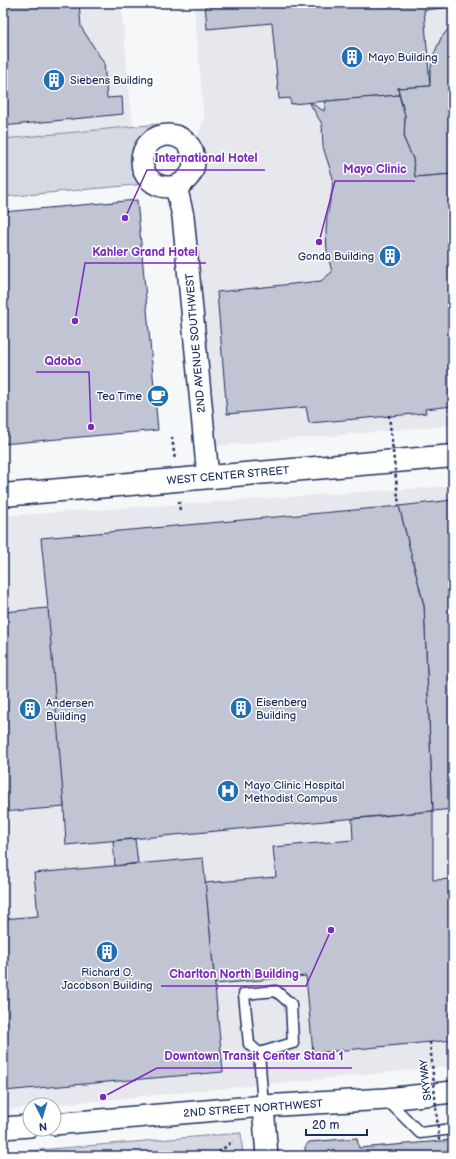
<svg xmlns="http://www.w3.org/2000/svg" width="456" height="1159" viewBox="0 0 456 1159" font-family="'Balsamiq Sans',sans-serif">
<rect width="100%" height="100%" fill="#f6f7f9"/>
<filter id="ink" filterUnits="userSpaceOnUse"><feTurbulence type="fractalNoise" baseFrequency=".025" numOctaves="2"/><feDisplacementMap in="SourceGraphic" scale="8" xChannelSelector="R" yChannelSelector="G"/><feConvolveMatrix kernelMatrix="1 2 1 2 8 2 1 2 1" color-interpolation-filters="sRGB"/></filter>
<g filter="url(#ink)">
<!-- built -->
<g fill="#e6e8ee">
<path d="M3 3H121L133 126 3 139Z"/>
<path d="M194 3H453V425L205 447 176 186 204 120Z"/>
<path d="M453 486V1066L53 1105H30V1107L3 1110V516Z"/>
</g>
<!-- green -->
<g fill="#d6d9e2" stroke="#7884a0">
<path d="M159 124 138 156 146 184 3 197V139Z"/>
<path d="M241 1133 243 1156H3V1153Z"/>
</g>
<!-- building -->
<g fill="#c0c4d3" stroke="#1b2f5e">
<path d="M3 3H79L81 27 104 63 107 98 122 97 123 114 3 126Z"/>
<path d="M205 3H453V7L424 10 430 86 398 88 399 95 291 104 290 98 279 99 272 23 207 29Z"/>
<path d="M453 23V174L415 177 413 159 404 139 405 116 398 88 430 86V72L434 54 441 38Z"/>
<path d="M399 95 405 116 404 139 413 159 415 177 453 174V406L425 409 426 413 309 423 306 407 227 414 217 292 321 281 332 272 327 252 326 231 327 217 332 191 333 178 323 147 322 124 309 102 324 111 326 101Z"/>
<path d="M137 200 158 430 3 444V212Z"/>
<path d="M453 500V809L433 811 424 606 399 506Z"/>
<path d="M399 506 424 606 433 811 66 845 64 807 50 664 48 608 41 538Z"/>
<path d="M48 608 64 807 3 812V612Z"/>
<path d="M433 811V880L453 879V1040L313 1053 306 976 215 984 205 883 276 877 273 847 353 840 352 819Z"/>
<path d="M135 839 138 863 115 866 113 841Z"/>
<path d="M203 858 223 1072 3 1091V919L38 916 34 873Z"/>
<path d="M357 1138 359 1148 453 1140V1156H306L305 1147 309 1142Z"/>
</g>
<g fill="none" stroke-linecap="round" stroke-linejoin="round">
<!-- lane casing -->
<g stroke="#1b2f5e" stroke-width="13">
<g id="lane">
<path d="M259 1053 293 1043 291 1004 276 991 244 994 249 1044 259 1053 263 1106"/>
<path d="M386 1099 420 1133 453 1129"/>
</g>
</g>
<!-- street casing -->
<g stroke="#1b2f5e" stroke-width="24">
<g id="street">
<circle cx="168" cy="161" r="26"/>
<path d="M176 186 183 216 208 477"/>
<path d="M263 1106 267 1156"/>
<path d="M54 1124 263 1106 386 1099 453 1092"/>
<path d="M3 1128 30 1126"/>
</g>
</g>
<!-- secondary casing -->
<g stroke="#1b2f5e" stroke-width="25">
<path id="secondary" d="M3 495 453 456"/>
</g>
<!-- path -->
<g stroke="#1b2f5e" stroke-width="2.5" stroke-dasharray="3 3" stroke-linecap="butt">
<path d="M3 180 9 179"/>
<path d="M172 437 175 460"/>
<path d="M179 501 180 512"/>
<path d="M214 1156 233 1141"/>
</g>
<!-- lane -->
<use href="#lane" stroke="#fff" stroke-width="10"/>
<!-- street -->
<use href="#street" stroke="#fff" stroke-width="21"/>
<!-- secondary -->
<use href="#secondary" stroke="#fff" stroke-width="22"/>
<!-- path-bridge -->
<g stroke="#1b2f5e" stroke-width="2.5" stroke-dasharray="3 3" stroke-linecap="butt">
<path d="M389 415 399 506"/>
<path d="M430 1042 439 1140"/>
</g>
</g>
</g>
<!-- icons -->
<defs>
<g id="building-disc" transform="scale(1.15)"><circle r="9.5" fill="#1f6fb2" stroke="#fff"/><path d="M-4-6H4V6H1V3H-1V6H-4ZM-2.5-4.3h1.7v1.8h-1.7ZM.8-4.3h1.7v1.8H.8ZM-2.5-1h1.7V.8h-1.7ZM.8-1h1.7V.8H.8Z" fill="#fff"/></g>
<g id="cafe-disc" transform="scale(1.15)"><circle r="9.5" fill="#1f6fb2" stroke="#fff"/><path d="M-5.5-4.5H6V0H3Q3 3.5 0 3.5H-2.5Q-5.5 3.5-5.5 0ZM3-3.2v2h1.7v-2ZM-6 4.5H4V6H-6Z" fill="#fff"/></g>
<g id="hospital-disc" transform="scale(1.15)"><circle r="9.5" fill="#1f6fb2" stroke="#fff"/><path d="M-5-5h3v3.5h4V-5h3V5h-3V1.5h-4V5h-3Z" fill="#fff"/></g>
</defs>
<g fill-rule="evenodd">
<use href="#building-disc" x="352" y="57"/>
<use href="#building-disc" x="54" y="80"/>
<use href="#building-disc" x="390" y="256"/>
<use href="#cafe-disc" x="158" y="396"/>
<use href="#building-disc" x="241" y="708"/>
<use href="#building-disc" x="30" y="709"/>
<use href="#hospital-disc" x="228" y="791"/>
<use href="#building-disc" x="107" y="952"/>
</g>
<g text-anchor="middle" stroke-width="3" stroke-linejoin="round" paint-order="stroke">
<!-- poi labels -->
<g font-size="11" fill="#1b2f5e" stroke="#fff" text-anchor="start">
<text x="368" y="61">Mayo Building</text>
<text x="70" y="84">Siebens Building</text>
<text x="374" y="260" text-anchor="end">Gonda Building</text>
<text x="142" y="400" text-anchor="end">Tea Time</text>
<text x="256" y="706">Eisenberg<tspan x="256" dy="13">Building</tspan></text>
<text x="46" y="707">Andersen<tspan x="46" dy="13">Building</tspan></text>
<text x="244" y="789">Mayo Clinic Hospital<tspan x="244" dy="13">Methodist Campus</tspan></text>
<text x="107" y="976" text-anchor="middle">Richard O.<tspan x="107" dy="13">Jacobson Building</tspan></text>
</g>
<!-- street labels -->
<g font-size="11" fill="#1b2f5e" stroke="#fff">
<text transform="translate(195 343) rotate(-95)" y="4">2ND AVENUE SOUTHWEST</text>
<text transform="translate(228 475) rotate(-5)" y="4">WEST CENTER STREET</text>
<text transform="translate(425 1080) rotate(-96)" y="4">SKYWAY</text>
<text transform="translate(253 1108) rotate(-4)" y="4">2ND STREET NORTHWEST</text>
</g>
</g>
<!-- callouts -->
<path fill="none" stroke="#7b2cbf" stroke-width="1.5" d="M125 218L147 170H265M319 242L335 181H415M75 321L85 263H206M91 427L89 372H36M331 930L306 986H161M103 1097L157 1068H352"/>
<g fill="#7b2cbf" stroke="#fff" stroke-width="1.5">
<circle cx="125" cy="218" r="4"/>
<circle cx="319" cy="242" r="4"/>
<circle cx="75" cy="321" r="4"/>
<circle cx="91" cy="427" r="4"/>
<circle cx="331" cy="930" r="4"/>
<circle cx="103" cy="1097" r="4"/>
</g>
<g font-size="12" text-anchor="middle" font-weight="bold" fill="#7b2cbf" stroke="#fff" stroke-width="3" stroke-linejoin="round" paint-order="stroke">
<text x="206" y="162">International Hotel</text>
<text x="375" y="173">Mayo Clinic</text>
<text x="145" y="256">Kahler Grand Hotel</text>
<text x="63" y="365">Qdoba</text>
<text x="234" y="978">Charlton North Building</text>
<text x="254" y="1060">Downtown Transit Center Stand 1</text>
</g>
<!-- margin -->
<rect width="456" height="1159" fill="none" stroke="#fff" stroke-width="16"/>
<rect x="8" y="8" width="440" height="1143" fill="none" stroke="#1b2f5e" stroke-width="1.5" filter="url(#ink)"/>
<!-- north arrow -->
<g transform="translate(42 1117) rotate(175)"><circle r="19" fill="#ffffff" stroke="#a4acbf"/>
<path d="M0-3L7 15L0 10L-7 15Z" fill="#1f6fb2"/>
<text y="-6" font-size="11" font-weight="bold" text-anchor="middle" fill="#1b2f5e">N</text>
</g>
<!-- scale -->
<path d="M306 1129v6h61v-6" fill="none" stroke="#1b2f5e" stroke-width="2"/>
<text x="312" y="1129" font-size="12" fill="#1b2f5e" stroke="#ffffff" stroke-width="3" paint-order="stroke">20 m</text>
</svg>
